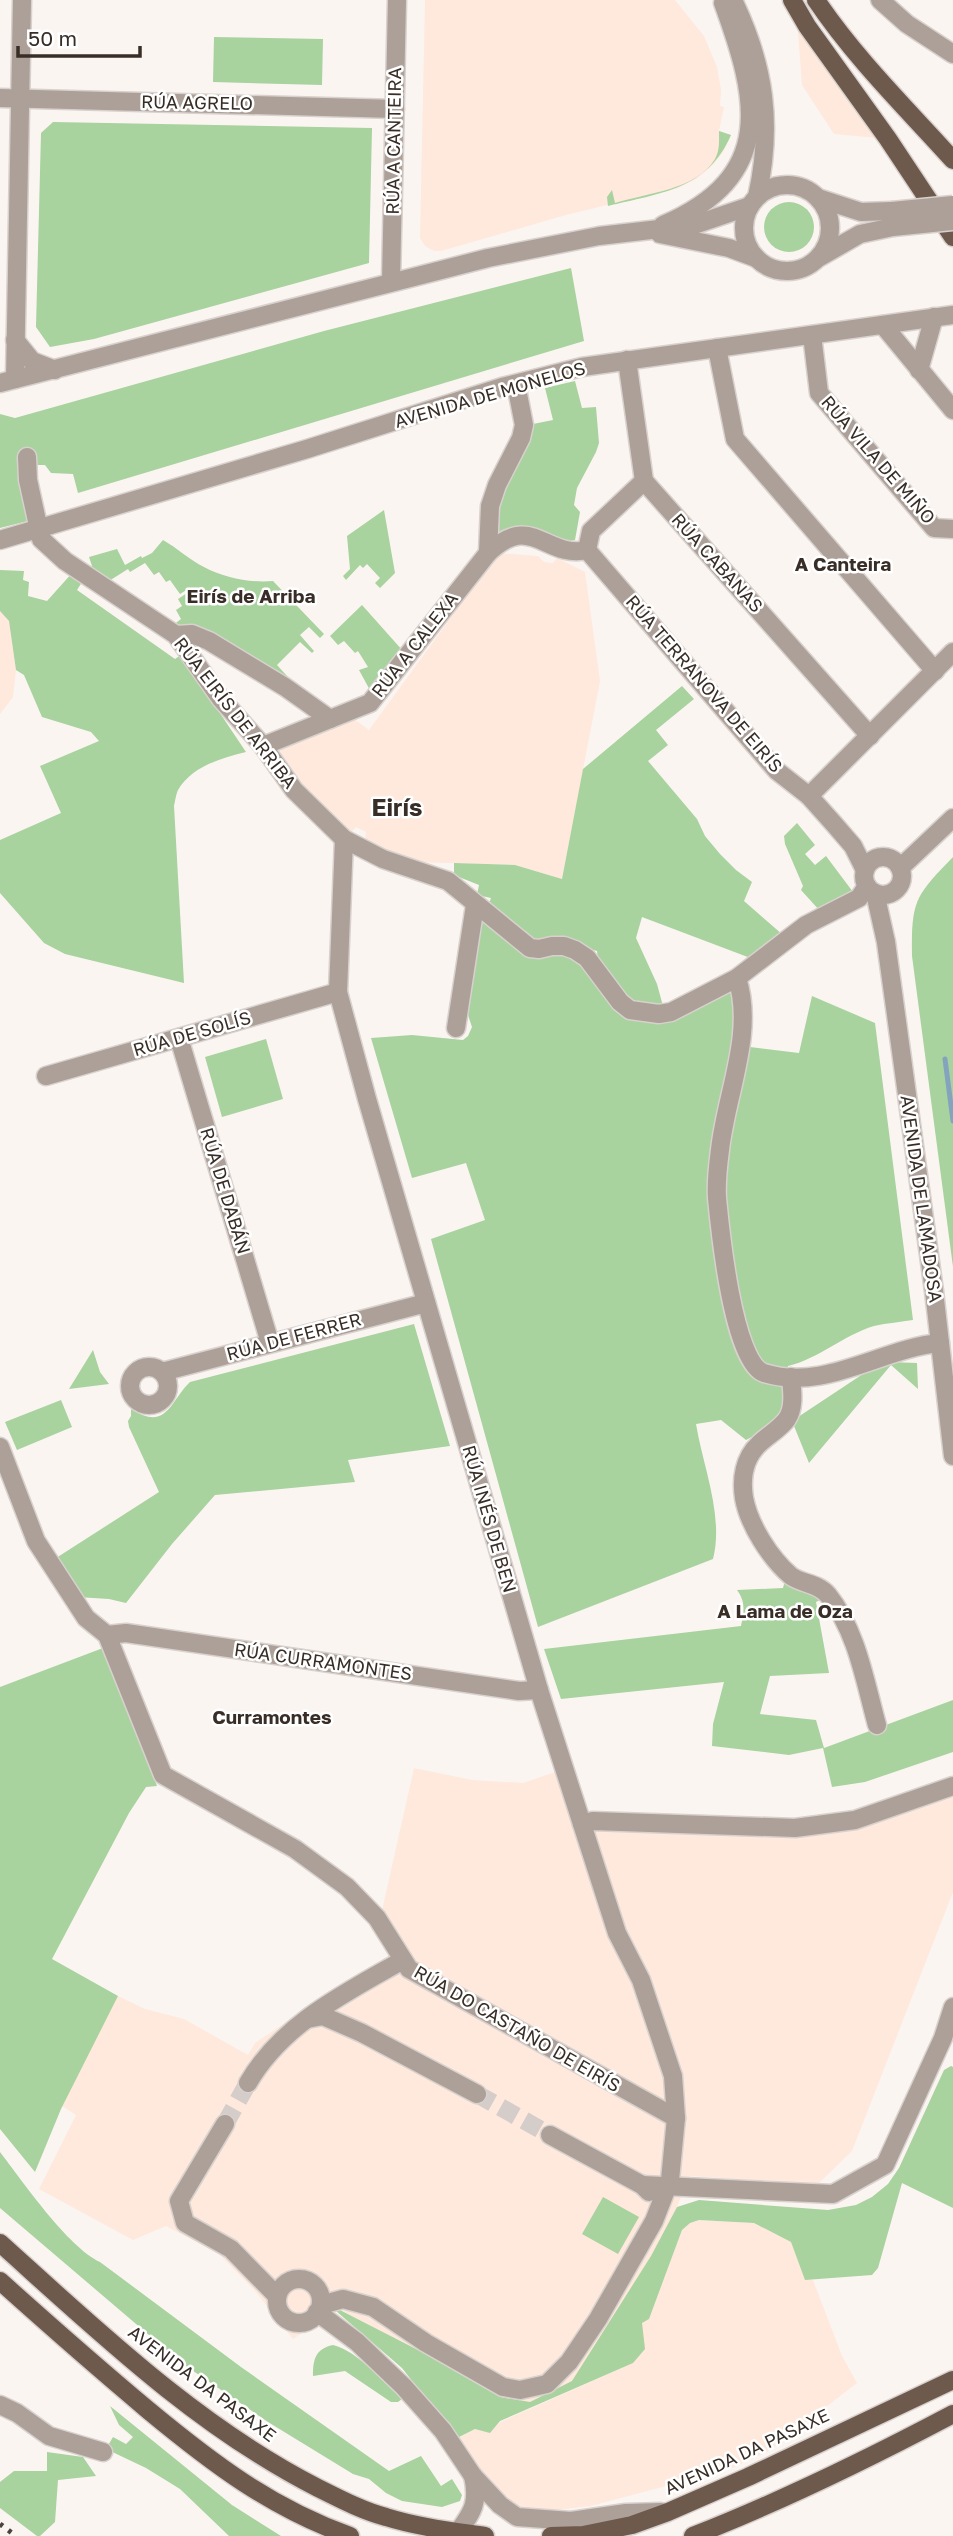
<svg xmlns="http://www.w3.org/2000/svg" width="953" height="2536" viewBox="0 0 953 2536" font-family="'Golos Text',sans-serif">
<rect width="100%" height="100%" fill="#fbf5f2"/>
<!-- built -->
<g fill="#fee9dc">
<path d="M425 0H675L704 36 717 67 721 90 720 106 724 107 719 131 731 135 723 152 713 165 696 179 678 188 566 215 441 251H434L425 246 420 238Z"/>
<path d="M796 6 888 139 834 134 802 85Z"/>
<path d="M498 553 538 556 544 562 553 563 557 558 585 572 600 681 562 879 515 865 413 862 365 840 366 832 356 827 351 832 309 793 279 756 281 749 354 719 369 730Z"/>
<path d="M0 611 9 621 16 670 13 697 0 714Z"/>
<path d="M414 1768 472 1780 523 1783 564 1769 582 1824 744 1834 948 1795 953 1798V1892L852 2151 818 2184 689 2176 677 2207 651 2256 572 2382 530 2403 500 2397 416 2349 339 2309 293 2339 255 2291 219 2254 166 2226 133 2240 39 2189 76 2115 62 2106 118 1996 145 2009 184 2019 248 2055 255 2043 322 1998 404 1950 381 1915Z"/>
<path d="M699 2220 754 2223 791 2242 805 2279 813 2280 842 2356 857 2383 769 2451 730 2469 591 2506 539 2512 516 2507 489 2485 457 2438 475 2429 490 2432 500 2422 633 2363 641 2323 649 2319 682 2230 690 2223Z"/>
</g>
<!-- green -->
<g fill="#a8d29e">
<path d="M214 37 323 39 322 85 213 82Z"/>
<path d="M53 122 372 128 369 263 94 339 50 347 36 327 41 133Z"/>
<path d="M719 131 731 135C707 190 660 193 608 206L607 197 612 190 615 203C647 193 696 190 715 159 720 150 719 141 719 131Z"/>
<circle cx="789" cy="227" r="25"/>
<path d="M571 268 584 341 78 493 73 474 51 473 45 465H35L32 520 0 528V414L15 418 324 331Z"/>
<path d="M575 381 582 408 596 407 599 443 596 452 577 488 574 505 580 512 575 540 570 541 532 529 496 532 494 529 501 493 533 424 553 420 545 388Z"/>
<path d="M384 510 395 573 380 588 375 583 380 578 367 564 363 568 360 565 346 580 343 576 350 569 347 536Z"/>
<path d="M163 540C177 548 190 560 204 567 224 578 251 583 273 581L324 634 320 638 309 627 300 635 314 651 312 653 300 642 277 665 288 677 284 681 172 626 181 619 176 610 182 606 178 599 190 591 188 589 180 594 170 580 166 582 159 572 154 575 145 563 130 572 128 569 109 581 90 568 92 566 89 557 117 549 125 565 141 556 142 558 152 553Z"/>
<path d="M0 570 24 571 23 580 29 582 28 596 47 601 73 572 84 579 77 590 175 659 181 655 246 752C222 758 192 766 178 790 176 794 175 802 174 806L184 983 65 954 44 943 0 893V840L61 813 40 766 99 741 91 732 42 717 24 675 16 670 9 621 0 611Z"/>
<path d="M362 605 403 651 371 692 359 670 368 667 358 651 355 653 344 641 338 645 330 636Z"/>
<path d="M682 686 694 699 656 730 668 745 648 761 697 819 705 836 720 854 736 870 752 882 744 901 783 935 753 959 642 917 636 938 657 984 663 1006 632 1003 598 961 597 951 547 938 543 942 531 940 487 909 491 898 477 895 479 885 454 875V863L515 865 562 879 583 769Z"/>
<path d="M797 823 815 845 805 854 815 865 826 856 853 892 820 911 801 890 803 886 785 844 784 836Z"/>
<path d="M953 857V1267L912 956C911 901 915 896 953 857Z"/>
<path d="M482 919 577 958 654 1022H672L729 992 737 999 734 1045 799 1053 812 996 875 1023 913 1320C901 1322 887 1323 874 1326 844 1335 818 1359 788 1366L784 1408 774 1425 746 1440 721 1420 696 1424C703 1467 724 1516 713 1559L538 1627 431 1239 485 1220 466 1163 412 1178 371 1038 412 1035 463 1040 468 1036 472 1027 465 1006Z"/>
<path d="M266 1039 283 1099 222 1117 205 1057Z"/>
<path d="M414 1324 450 1446 348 1460 355 1482 215 1495 172 1544 126 1603 109 1599 77 1597 53 1560 159 1492 129 1427 128 1421 131 1416V1409C167 1432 170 1401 190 1382Z"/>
<path d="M93 1350 100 1372 109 1384 69 1389Z"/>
<path d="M890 1362 917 1363 918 1389 891 1365 809 1463 792 1421 869 1370Z"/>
<path d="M61 1400 72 1427 17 1450 5 1422Z"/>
<path d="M785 1580 826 1597 816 1602 829 1673 770 1676 760 1714 816 1720 824 1748 953 1700V1752L865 1782 832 1787 823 1748 789 1755 712 1746 713 1724 724 1682 561 1699 544 1649 741 1626C744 1612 746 1602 737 1590L783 1588Z"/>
<path d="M103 1648 134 1723 157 1786 146 1787 129 1813 52 1959 118 1996 61 2109 35 2172 0 2129V1687Z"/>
<path d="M951 2066 953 2067V2208L902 2183 878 2268 872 2275 805 2280 791 2242 754 2223 699 2220 690 2223 682 2230 649 2319 642 2323 645 2349 633 2363 500 2421 490 2433 475 2429 457 2438 402 2368 336 2311 338 2309 416 2349 500 2397 530 2402 572 2381 651 2256 677 2207 699 2200 828 2210 856 2205 872 2197 888 2184 899 2168 944 2070Z"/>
<path d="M0 2152C23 2182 68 2247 100 2262L241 2367 389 2471 421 2456 441 2486 452 2479 462 2495 460 2501 442 2507 402 2501 386 2493 369 2479 353 2474 268 2422 183 2364 0 2208Z"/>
<path d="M603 2197 639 2217 618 2254 582 2234Z"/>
<path d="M333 2345C359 2352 382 2381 402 2399L398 2402H391L345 2371 313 2376C313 2360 315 2349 333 2345Z"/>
<path d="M110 2406 232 2505 281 2536H229L180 2489 146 2468 106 2449 113 2437 126 2444 133 2437 119 2425Z"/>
<path d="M47 2452 83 2457 96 2476 58 2480 55 2522 40 2536H37L0 2508V2482L14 2471H47Z"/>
</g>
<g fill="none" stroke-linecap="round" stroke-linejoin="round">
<!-- stream -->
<path stroke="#84a4be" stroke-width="5" d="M945 1059 953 1121"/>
<!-- minor-tunnel -->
<g stroke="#d4cdc9" stroke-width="18" stroke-dasharray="18 9" stroke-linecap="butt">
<path d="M477 2094 550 2135"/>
<path d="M225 2124 248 2083"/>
</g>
<!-- minor casing -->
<g stroke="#d8d1cd" stroke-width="21">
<g id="minor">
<path d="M733 0C765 66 773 125 757 197"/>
<path d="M880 0 907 24 953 54"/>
<path d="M0 98 395 109"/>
<circle cx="787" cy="228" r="43"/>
<path d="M818 198 861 212 892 211"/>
<path d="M663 225C777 176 758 99 723 3"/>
<path d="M660 234 729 248 756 258"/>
<path d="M820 257 860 234 893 227"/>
<path d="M391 282 397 0"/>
<path d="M883 325 953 410"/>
<path d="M812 335 819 393 934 528 953 529"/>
<path d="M15 340 32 361 55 370"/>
<path d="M717 348 735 439 935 671"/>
<path d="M627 360 644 481 870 736"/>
<path d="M919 370 934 317"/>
<path d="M15 379 22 0"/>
<path d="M0 383 488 258 599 236 694 225 750 206"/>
<path d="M27 457 28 480 41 539 65 561 176 635 221 699 263 746 294 790 344 839 383 859 448 881 530 948 539 949 552 946H564L575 950 587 958 620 1002 630 1010 659 1014 671 1012 737 978 806 925 859 898 867 886"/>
<path d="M587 550 777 771 809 796 834 824 853 846 865 870"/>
<path d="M587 550 591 531 644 481"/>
<path d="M488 553 490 506 497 485 521 438 524 425 516 384"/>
<path d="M176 635 192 634 209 641 285 687 330 719"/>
<path d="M263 746 370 703 488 553C532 511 545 559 587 550"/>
<path d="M809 796 953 652"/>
<circle cx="883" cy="876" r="19"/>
<path d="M900 868 953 818"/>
<path d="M875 893 886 942 934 1291 953 1456"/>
<path d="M737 978C755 1033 726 1094 720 1150 718 1165 716 1183 717 1198 720 1229 733 1363 764 1373 825 1392 882 1348 940 1343"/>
<path d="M456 1028 475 905"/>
<path d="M179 1038 270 1343"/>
<path d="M46 1076 338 992"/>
<circle cx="149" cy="1386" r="19"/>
<path d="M162 1372 426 1303"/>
<path d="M791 1377C792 1390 795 1407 787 1419 780 1429 768 1435 759 1444 744 1458 741 1479 744 1498 749 1525 770 1558 791 1576 802 1584 818 1583 828 1595 857 1631 865 1682 877 1725"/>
<path d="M0 1447 36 1541 86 1618 107 1635 163 1775 295 1849 347 1887 377 1918 409 1969 676 2118"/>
<path d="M107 1635 126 1633 519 1691 539 1690"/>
<path d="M582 1824 593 1821 795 1828 855 1820 953 1786"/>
<path d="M307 2019 323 2016 362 2033 477 2094"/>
<path d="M248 2083C282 2024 345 1993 403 1960"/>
<path d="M225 2124 179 2201 185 2223 231 2249 277 2296"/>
<path d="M550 2135 642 2185 649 2192"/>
<path d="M642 2185 833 2194 885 2165 943 2038 953 2007"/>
<circle cx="299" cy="2301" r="22"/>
<path d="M321 2305 343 2299 373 2307 426 2343 503 2387 520 2390 547 2384 569 2362 598 2319 654 2221 670 2180 676 2118 673 2076 641 1980 617 1933 539 1690 367 1099 338 992 344 839"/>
<path d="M317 2312 357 2342 404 2387 443 2431 473 2476 500 2505 517 2517 571 2521 626 2513 661 2512"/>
<path d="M0 2405 17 2413 49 2436 103 2452"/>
<path d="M458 2532C473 2512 479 2502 473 2476"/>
</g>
</g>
<!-- tertiary casing -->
<g stroke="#d8d1cd" stroke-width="21">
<path id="tertiary" d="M0 540 307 449 502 387 582 367 953 315"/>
</g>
<!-- primary casing -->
<g stroke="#d8d1cd" stroke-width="21">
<g id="primary">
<path d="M792 0 807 26 888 139 953 237"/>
<path d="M816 0C855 58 906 108 953 160"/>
<path d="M0 2243C99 2332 198 2427 318 2488 340 2499 363 2511 386 2517 418 2527 452 2531 485 2536"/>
<path d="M0 2281C49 2325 98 2368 148 2410 212 2463 271 2508 350 2536"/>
<path d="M551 2536 583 2535 632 2525 668 2512 748 2477 953 2380"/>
<path d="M693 2536C782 2501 868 2459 953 2414"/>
</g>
</g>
<!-- minor -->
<use href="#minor" stroke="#aca099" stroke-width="18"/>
<!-- tertiary -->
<use href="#tertiary" stroke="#aca099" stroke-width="18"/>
<!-- primary -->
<use href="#primary" stroke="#6e5a4d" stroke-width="18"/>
<!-- rail -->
<path stroke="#4c433c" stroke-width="5" stroke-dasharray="3.5 7" stroke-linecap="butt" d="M0 2524 16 2536"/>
<!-- minor-bridge casing -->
<g stroke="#d8d1cd" stroke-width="21" stroke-linecap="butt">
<g id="minor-bridge">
<path d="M892 211 953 205"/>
<path d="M893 227 953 221"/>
</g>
</g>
<!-- minor-bridge -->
<use href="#minor-bridge" stroke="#aca099" stroke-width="18"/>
</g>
<g text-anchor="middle" stroke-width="5" stroke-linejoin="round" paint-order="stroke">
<!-- street labels -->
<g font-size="18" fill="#382e27" stroke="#fff">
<text transform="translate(197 103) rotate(1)" y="6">RÚA AGRELO</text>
<text transform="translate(394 141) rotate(-89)" y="6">RÚA A CANTEIRA</text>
<text transform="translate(490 395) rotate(-16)" y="6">AVENIDA DE MONELOS</text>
<text transform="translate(878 460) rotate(49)" y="6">RÚA VILA DE MIÑO</text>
<text transform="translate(717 563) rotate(48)" y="6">RÚA CABANAS</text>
<text transform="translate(415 645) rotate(-52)" y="6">RÚA A CALEXA</text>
<text transform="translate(704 684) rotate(49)" y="6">RÚA TERRANOVA DE EIRÍS</text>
<text transform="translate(235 713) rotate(52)" y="6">RÚA EIRÍS DE ARRIBA</text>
<text transform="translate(192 1034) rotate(-16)" y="6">RÚA DE SOLÍS</text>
<text transform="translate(225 1191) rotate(73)" y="6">RÚA DE DABÁN</text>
<text transform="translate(921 1199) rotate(82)" y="6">AVENIDA DE LAMADOSA</text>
<text transform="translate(294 1337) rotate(-15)" y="6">RÚA DE FERRER</text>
<text transform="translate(489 1519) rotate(74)" y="6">RÚA INÉS DE BEN</text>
<text transform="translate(323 1662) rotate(8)" y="6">RÚA CURRAMONTES</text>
<text transform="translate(517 2029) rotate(30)" y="6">RÚA DO CASTAÑO DE EIRÍS</text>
<text transform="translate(202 2384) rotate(37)" y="6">AVENIDA DA PASAXE</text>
<text transform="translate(747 2452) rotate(-25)" y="6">AVENIDA DA PASAXE</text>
</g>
<!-- neighbourhood labels -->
<g font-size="19" font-weight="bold" fill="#382e27" stroke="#fff">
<text x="843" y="571">A Canteira</text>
<text x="251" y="603">Eirís de Arriba</text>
<text x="785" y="1618">A Lama de Oza</text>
<text x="272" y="1724">Curramontes</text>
</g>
<!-- district labels -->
<g font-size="24" font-weight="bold" fill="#382e27" stroke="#fff">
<text x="397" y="816">Eirís</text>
</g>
</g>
<!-- scale -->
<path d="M18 46v10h122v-10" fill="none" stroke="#382e27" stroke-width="3.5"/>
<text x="28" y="46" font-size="21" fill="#382e27" stroke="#ffffff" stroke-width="5" paint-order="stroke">50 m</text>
</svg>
